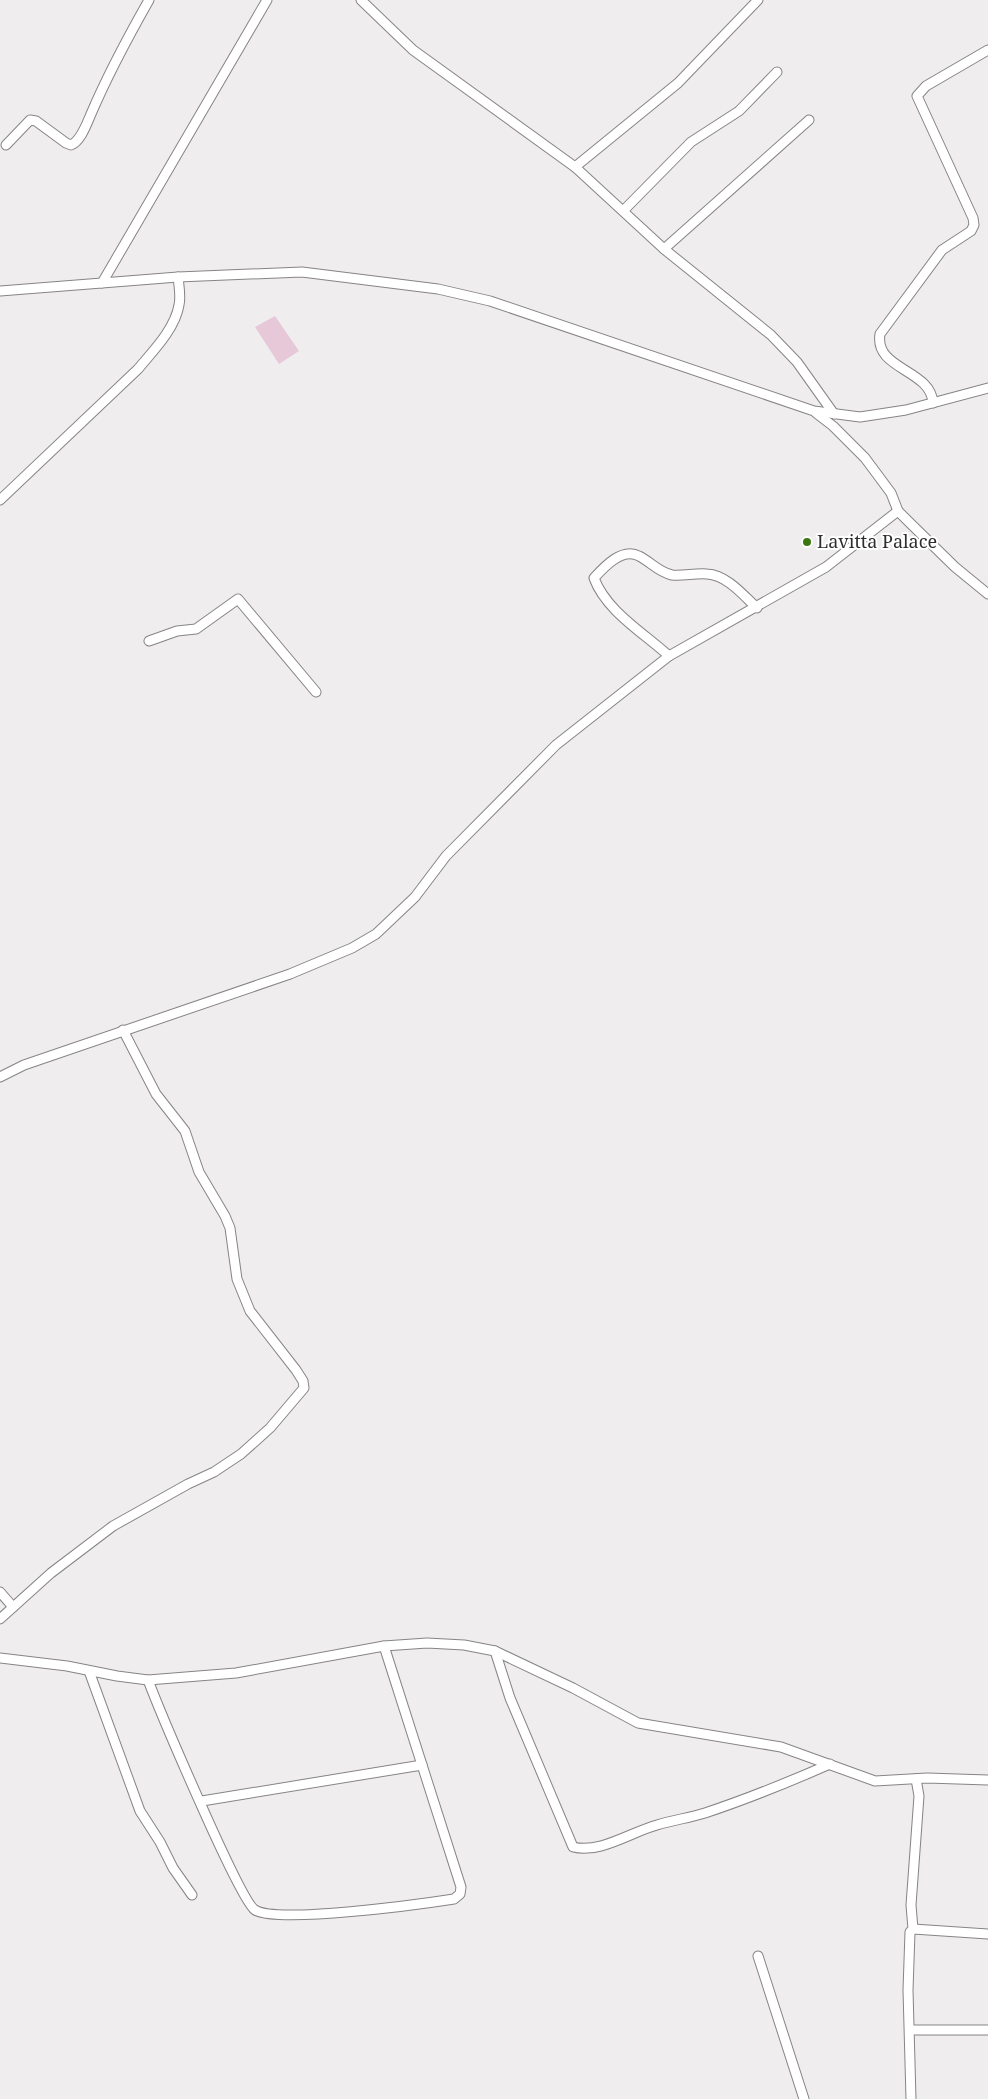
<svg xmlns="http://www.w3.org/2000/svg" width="988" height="2099" viewBox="0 0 988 2099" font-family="'Noto Serif',serif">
<rect width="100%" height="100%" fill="#f0edef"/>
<!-- green -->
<path fill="#e7c8d8" d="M275 316 299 351 279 364 255 327Z"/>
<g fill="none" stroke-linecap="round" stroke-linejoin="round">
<!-- minor casing -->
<g stroke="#878485" stroke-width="11">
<g id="minor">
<path d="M361 0 413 50 575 167 664 249 771 335 797 362 834 414"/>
<path d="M6 145 30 120 36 121 66 143 71 145C81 141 87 123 91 114 108 74 128 37 149 0"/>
<path d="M575 167 678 83 758 0"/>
<path d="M624 210 691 142 739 111 777 72"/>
<path d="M664 249 809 120"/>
<path d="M102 283 267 0"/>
<path d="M0 291 178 277 302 272 438 289 490 301 814 411 860 417 906 410 988 388"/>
<path d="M933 403C931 369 874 370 880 334L942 250 971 231 974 225 973 218 917 96 926 86 988 50"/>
<path d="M816 413 833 426 865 458 891 493 898 511 911 524 955 567 988 594"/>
<path d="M0 500 138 369C153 351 175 329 179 305 181 297 179 286 178 277"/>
<path d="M149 641 177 631 196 629 238 599 316 692"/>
<path d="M669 656C644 633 606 611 594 578 604 567 622 547 639 556 651 562 658 572 672 575 684 576 695 573 707 574 727 575 743 595 757 608"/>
<path d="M0 1077 24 1065 290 974 352 948 376 934 415 897 446 856 556 745 669 656 826 567 898 511"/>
<path d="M0 1592 13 1607"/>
<path d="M0 1619 51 1573 113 1526 188 1484 214 1472 241 1454 270 1428 304 1388 303 1381 296 1370 250 1311 237 1279 230 1228 225 1216 199 1172 185 1131 156 1094 123 1030"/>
<path d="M495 1651 510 1698 573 1847C600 1854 631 1832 657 1825 673 1820 689 1818 705 1813 747 1799 789 1782 830 1764"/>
<path d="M0 1658 67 1666 117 1676 148 1680 236 1673 384 1646 427 1643 464 1645 495 1651 573 1688 638 1723 781 1747 875 1781 927 1778 988 1780"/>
<path d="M89 1671 140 1811 160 1842 173 1868 192 1895"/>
<path d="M148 1680C159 1709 240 1901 255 1910 277 1924 422 1904 454 1899L460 1894 461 1887 384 1646"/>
<path d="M202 1801 422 1765"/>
<path d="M913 1929 988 1934"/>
<path d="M758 1956 804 2099"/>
<path d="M910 2030H988"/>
<path d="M911 2099 908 1990 910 1932 913 1929 911 1905 919 1796 916 1779"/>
</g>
</g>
<!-- minor -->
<use href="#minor" stroke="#fff" stroke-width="9"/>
</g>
<!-- markers -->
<circle fill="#3b7710" stroke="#fff" stroke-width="2" cx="807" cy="542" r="5"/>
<g text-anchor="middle" stroke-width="4" stroke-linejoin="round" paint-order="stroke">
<!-- poi labels -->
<g font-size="18" fill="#2f2e2e" stroke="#fff" text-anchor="start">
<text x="817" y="548">Lavitta Palace</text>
</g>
</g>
</svg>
